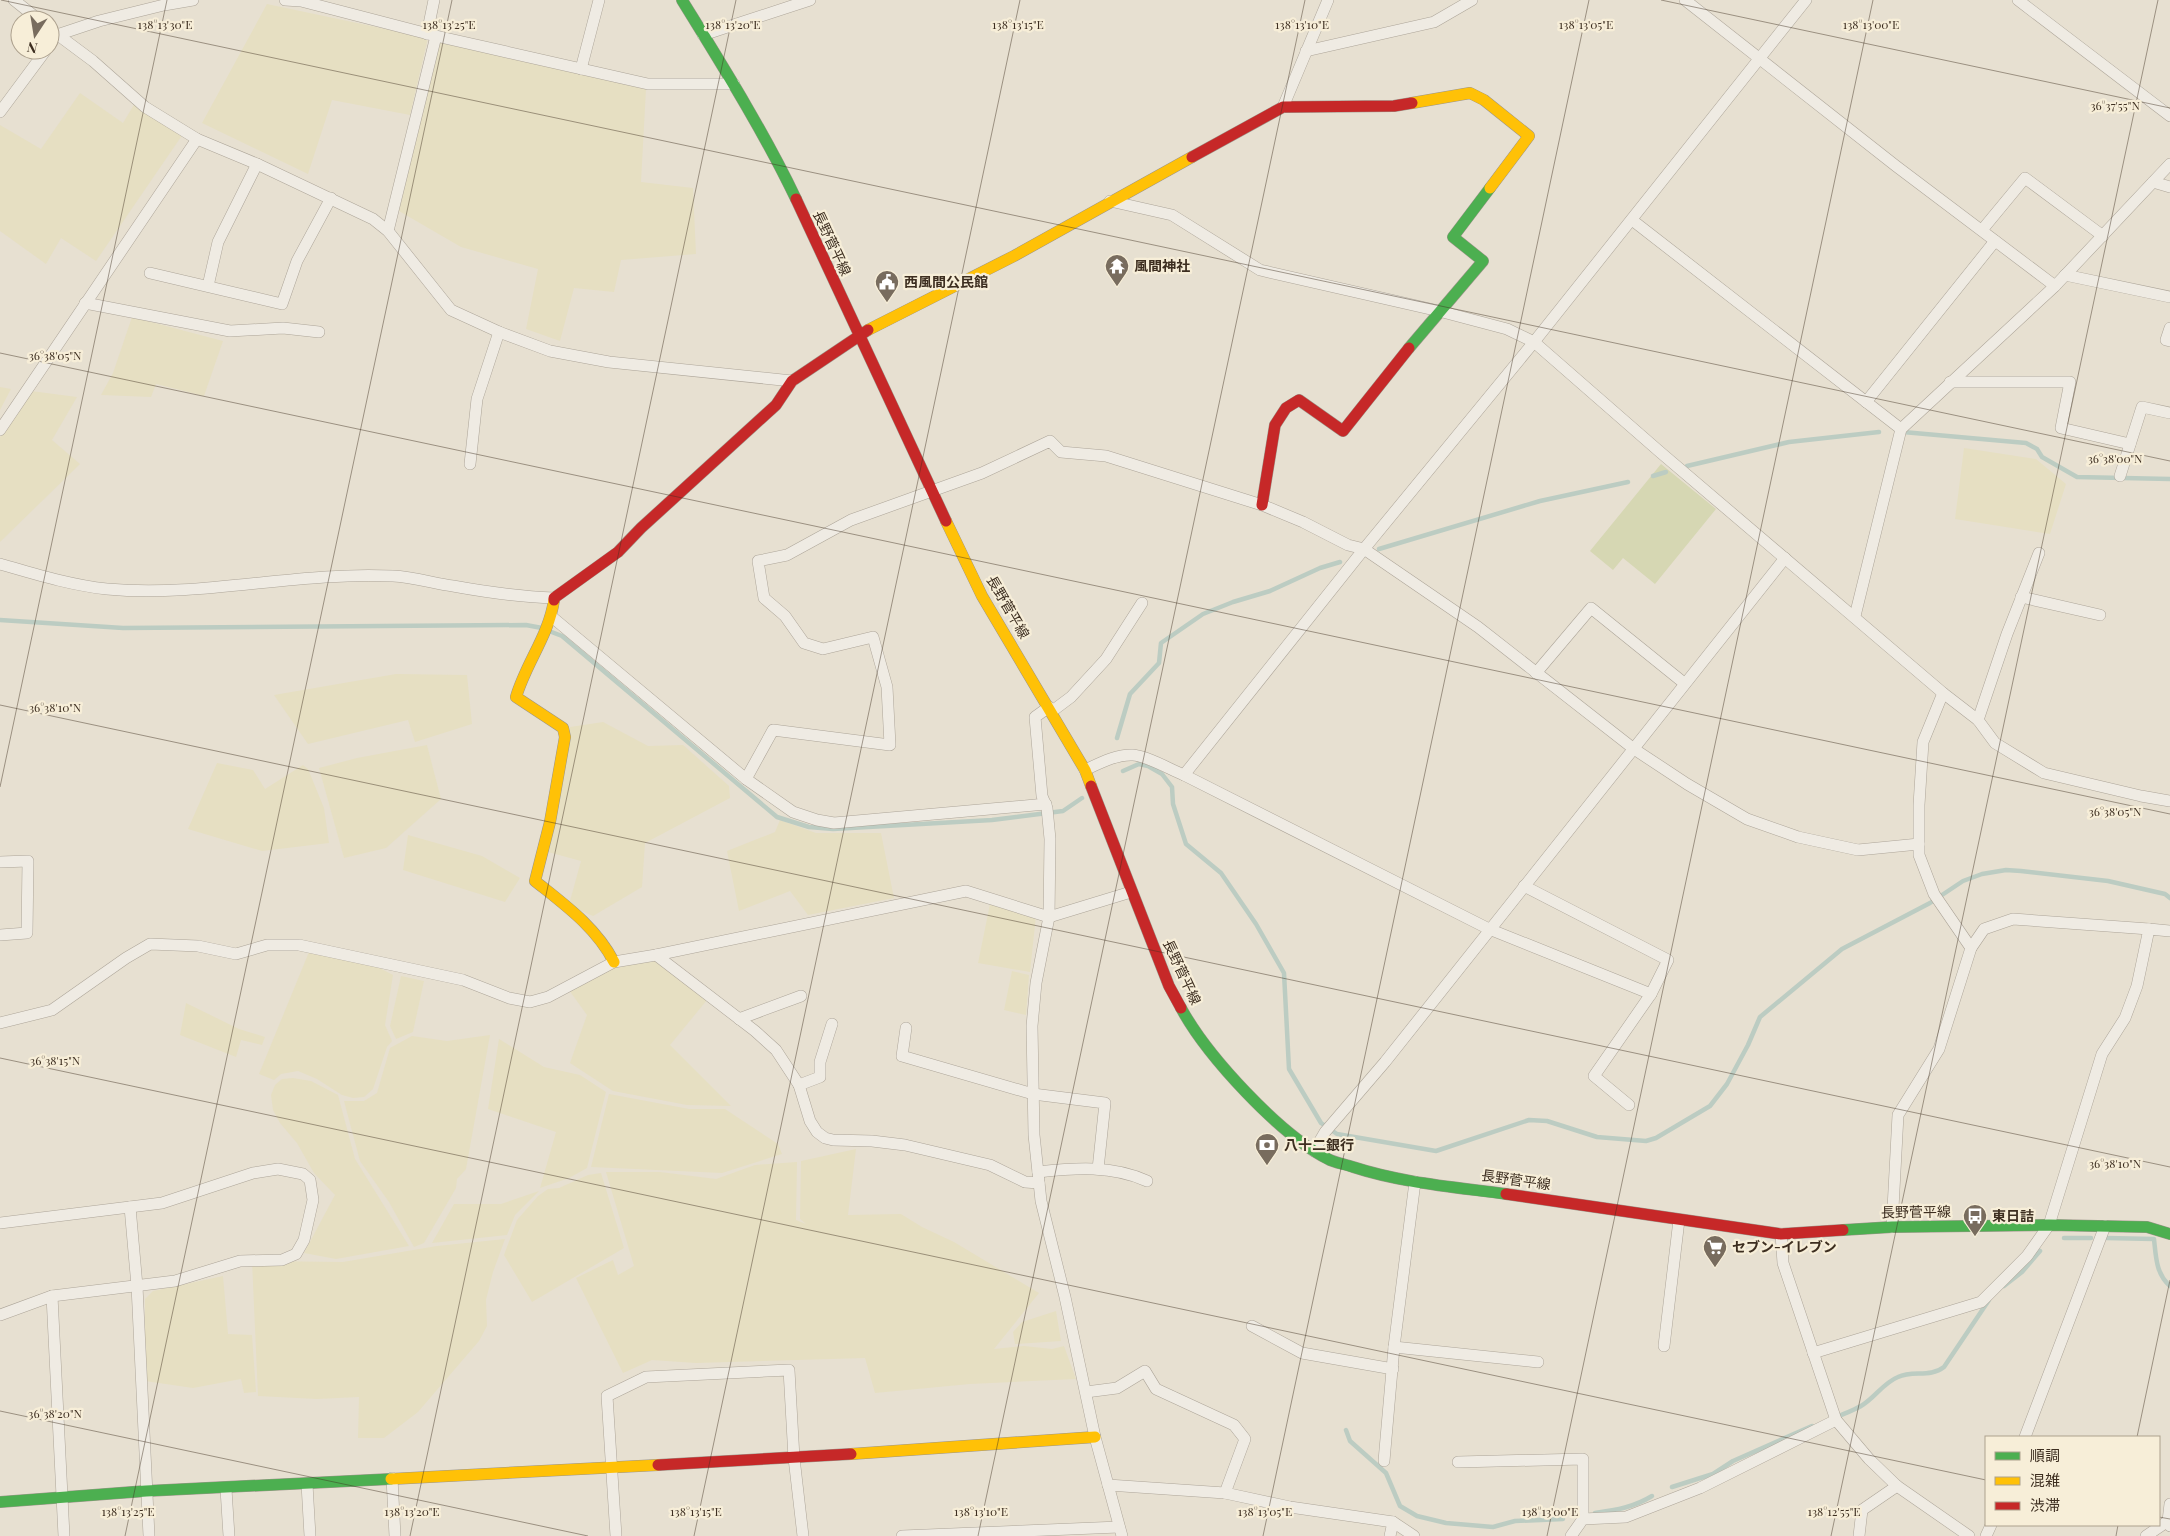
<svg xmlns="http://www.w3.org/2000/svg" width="2170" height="1536" viewBox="0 0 2170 1536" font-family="'Playfair Display','Noto Sans JP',serif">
<rect width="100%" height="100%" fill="#e7e0d1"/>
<!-- farmland -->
<g fill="#e6dfc2">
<path d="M267 4 428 38 410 115 332 100 308 174 202 123Z"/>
<path d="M439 41 646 89 641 182 693 188 696 254 621 260 614 292 574 288 560 341 526 329 538 269 461 247 399 211Z"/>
<path d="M80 93 123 123 135 103 183 134 96 261 61 238 46 264 0 231V125L41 149Z"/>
<path d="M132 317 223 341 204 396 156 384 151 397 101 395 113 373Z"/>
<path d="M0 387 11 389 0 410Z"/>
<path d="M31 391 77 397 52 440 80 464 0 542V437Z"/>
<path d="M1964 448 2036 459 2066 484 2050 534 1955 519Z"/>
<path d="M396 674 467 675 472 724 415 742 408 720 308 744 274 695Z"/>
<path d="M603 722 648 746 683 745 729 786 730 798 645 843 642 887 593 916 577 909 570 901 581 861 548 852 570 727Z"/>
<path d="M427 745 441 799 386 848 344 858 319 768 357 758Z"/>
<path d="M217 763 253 770 265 789 303 765 308 769 324 808 329 843 262 851 188 829Z"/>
<path d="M780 820 816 833H881L894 898 808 915 790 891 739 911 727 851 775 832Z"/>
<path d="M408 835 482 856 520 878 505 902 403 870Z"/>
<path d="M990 904 1036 916 1030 972 978 963Z"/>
<path d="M309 952 376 966 393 975 385 1025 392 1041 387 1047 373 1089 364 1097 353 1098 342 1095 317 1079 298 1071 281 1074 274 1080 259 1074Z"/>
<path d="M655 958 707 1000 670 1045 731 1106 687 1105 613 1091 570 1063 587 1015 569 990 614 966Z"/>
<path d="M1012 971 1029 975 1026 1015 1004 1010Z"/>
<path d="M401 976 424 981 413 1032 396 1039 390 1026Z"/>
<path d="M186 1003 239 1029 265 1037 262 1045 241 1040 236 1057 180 1035Z"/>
<path d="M490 1035 466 1169 457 1179 456 1188 424 1243 414 1247 389 1202 360 1161 344 1101H364L377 1093 390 1048 412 1036 447 1041Z"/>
<path d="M499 1039 544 1067 580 1075 606 1092 587 1168 569 1178 540 1188 556 1132 488 1109Z"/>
<path d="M293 1078 311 1081 338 1095 355 1159 409 1246 336 1259 304 1253 335 1195 314 1173 297 1143 280 1123 273 1110 271 1095 275 1085 282 1079Z"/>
<path d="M609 1094 689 1109H725L778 1144 782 1154 722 1173 591 1167Z"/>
<path d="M856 1149 848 1215 901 1214 922 1227 954 1242 1039 1293 994 1349 1024 1346 1052 1349 1064 1346 1076 1379 970 1384 875 1393 865 1358 696 1363 652 1360 623 1373 576 1278 613 1260 618 1275 634 1266 606 1172H660L716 1179 755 1165 797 1162 796 1220 806 1224 800 1219 801 1161Z"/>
<path d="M601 1173 624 1248 532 1302 504 1255 517 1220 538 1196 548 1189 559 1188 588 1175Z"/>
<path d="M539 1191 515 1215 507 1235 432 1243 454 1204H501Z"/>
<path d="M505 1239 493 1272 486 1300 487 1326 479 1341 418 1412 384 1438H358L359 1397 317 1399 258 1396 252 1261 343 1262 437 1246Z"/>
<path d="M223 1276 228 1334 252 1335 256 1392 244 1393 241 1379 193 1388 145 1381V1299L153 1291Z"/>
<path d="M1056 1311 1061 1341 1015 1344 1013 1332 1022 1322Z"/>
</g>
<!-- green -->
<path fill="#d6d7b3" d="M1661 464 1716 509 1655 584 1623 558 1613 570 1590 551Z"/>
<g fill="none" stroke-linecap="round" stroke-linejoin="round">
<!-- stream -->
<g stroke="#bcccc2" stroke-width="4.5">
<path d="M1903 432 2026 443 2037 449 2042 457 2077 477 2170 479"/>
<path d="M1687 466 1789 442 1879 432"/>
<path d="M1653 476 1666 472"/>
<path d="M1379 549 1540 501 1628 482"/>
<path d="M0 620 123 628 526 625 542 628"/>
<path d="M549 631 562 636 777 817 809 827 833 829 992 820 1063 811 1082 798"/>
<path d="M1117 738 1130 694 1159 663 1161 643 1203 614 1233 602 1270 591 1320 568 1340 562"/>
<path d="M1123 771 1139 764 1148 766 1162 774 1172 787 1173 804 1186 844 1221 873 1256 924 1284 973 1289 1069 1321 1123 1337 1134 1436 1151 1529 1120 1547 1121 1597 1137 1646 1141 1656 1138 1710 1106 1727 1084 1748 1045 1760 1017 1842 949 1930 903 1963 881 1982 874 2006 870 2021 871 2108 881 2165 894 2170 898"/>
<path d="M2064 1238H2091"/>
<path d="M2106 1238 2154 1239C2156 1257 2156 1274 2170 1286"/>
<path d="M2004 1286 2022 1272 2040 1251"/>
<path d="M1839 1416C1846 1413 1854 1410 1861 1406 1875 1398 1883 1383 1898 1377 1913 1370 1930 1378 1944 1367L1989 1300"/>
<path d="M1346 1430 1350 1441 1386 1473 1400 1506 1417 1516 1446 1523 1493 1527 1515 1521 1563 1519"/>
<path d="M1672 1487 1713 1474 1733 1461 1812 1426"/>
<path d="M1595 1513C1617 1510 1634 1507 1652 1496"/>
</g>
<!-- street casing -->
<g stroke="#ada599" stroke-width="12">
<g id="street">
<path d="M14 0 39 20"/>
<path d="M285 0 301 1 436 36 648 84H734"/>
<path d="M1685 0 1896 166 2055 286"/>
<path d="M2018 0 2170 116"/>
<path d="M50 29 93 61 145 107 197 139 257 164 373 219 388 231 451 310 499 332 550 351 609 362 792 381"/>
<path d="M427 34 434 0"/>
<path d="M703 35 810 0"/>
<path d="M50 44 57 35 99 21 164 5 193 0"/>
<path d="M1306 51 1434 22 1472 0"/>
<path d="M581 69 599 0"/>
<path d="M1283 107 1328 0"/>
<path d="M0 112 46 50"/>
<path d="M2153 182 2170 187"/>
<path d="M1110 201 1172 215 1260 270 1439 311 1507 329 1534 342 1660 452 1943 693 1978 720 1995 743 2044 773 2141 796 2170 801"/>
<path d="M1632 220 1901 429"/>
<path d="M1982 230 2025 178 2103 236"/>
<path d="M388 231 436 36"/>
<path d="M150 273 282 304 297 261 331 198"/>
<path d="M2065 275 2170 297"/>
<path d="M208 286 218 242 257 164"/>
<path d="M85 303 230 331 283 328 319 332"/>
<path d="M2170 328 2166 340 2170 341"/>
<path d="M1950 382H2070L2061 428 2130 444"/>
<path d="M1866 402 1995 241"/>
<path d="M0 430 197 139"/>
<path d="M470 464 477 399 499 332"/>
<path d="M2120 476 2142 407 2170 413"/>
<path d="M0 564C35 574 70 585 107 589 202 598 297 571 393 576 413 577 433 583 453 586 486 592 520 597 554 598"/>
<path d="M2021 597 2100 615"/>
<path d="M1855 616 1901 429 2055 286 2170 164"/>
<path d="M552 617 746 779 793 812 817 820 834 823 1046 804"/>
<path d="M1536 673 1591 608 1684 683"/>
<path d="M1049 707 1035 717 1042 796 1047 808 1050 839 1049 917 1036 983 1032 1026 1034 1135 1041 1201 1065 1297 1095 1437 1122 1536"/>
<path d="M1051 712 1071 697 1106 659 1142 603"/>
<path d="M1978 720 2007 634 2039 553"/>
<path d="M1085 770C1100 763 1117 754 1133 755 1148 756 1171 770 1184 775L1489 929 1651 994 1668 960 1524 886"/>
<path d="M1184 775 1364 549 1534 342 1806 0"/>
<path d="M746 779 773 730 890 745 887 687 873 637 823 649 804 643 785 616 764 598 758 561 787 555 851 520 982 473 1050 441 1061 452 1106 456 1262 505 1303 522 1348 545 1364 549 1478 627 1634 749 1687 784 1747 819 1798 837 1858 850 1919 844"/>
<path d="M0 862 28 861 27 933 0 935"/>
<path d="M1971 948 1984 929 2013 919 2149 929"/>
<path d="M656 955 755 1031 776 1050 799 1085 810 1121 817 1132 825 1138 833 1140 872 1141 905 1145 990 1165 1025 1182 1039 1183"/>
<path d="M739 1019 801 996"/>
<path d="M0 1023 52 1010 126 958 150 944 198 946 236 954 267 945H299L463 980 509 998 530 1002 548 997 614 962 656 955 966 891 1049 917 1131 892"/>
<path d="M906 1028 902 1056 1033 1094 1105 1103 1098 1169"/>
<path d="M799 1085 820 1077V1062L832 1024"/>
<path d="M1629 1105 1594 1076 1651 994"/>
<path d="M1314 1151 1325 1132 1385 1062 1785 558"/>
<path d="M1038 1172C1075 1168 1112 1165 1147 1181"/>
<path d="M130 1207 137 1286 149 1536"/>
<path d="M0 1223 162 1203 253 1173 278 1169 303 1174 310 1180 313 1200 304 1240 296 1254 282 1260 240 1261 175 1281 52 1296 0 1315"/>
<path d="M1892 1227 1898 1115 1939 1049 1971 948 1934 894 1919 855V805L1923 742 1943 693"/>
<path d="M1781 1234 1783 1263 1836 1420 1869 1459 1897 1486 1969 1536"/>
<path d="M52 1296 64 1536"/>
<path d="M1252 1326 1302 1353 1393 1369"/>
<path d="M1664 1346 1679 1220"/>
<path d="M1394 1347 1538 1362"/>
<path d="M1813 1353 1981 1302 2027 1256 2049 1225 2102 1054 2125 1018 2137 986 2149 929 2170 931"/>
<path d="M1086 1392 1117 1388 1145 1371 1156 1389 1234 1425 1245 1439 1225 1493"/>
<path d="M2025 1437 2105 1226"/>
<path d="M1384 1461 1394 1347 1415 1182"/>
<path d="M1458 1462 1583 1459V1519"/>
<path d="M392 1478 395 1536"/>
<path d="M307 1484 310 1536"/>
<path d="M1108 1485 1225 1493 1290 1507 1393 1522"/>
<path d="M226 1489 229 1536"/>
<path d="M2170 1504 2168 1521 2170 1526"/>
<path d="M616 1536 607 1396 646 1377 789 1370 794 1458 803 1536"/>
<path d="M902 1536 1119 1527"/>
<path d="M1390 1536 1393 1522 1414 1536"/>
<path d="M1571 1536 1583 1519 1626 1517 1700 1488 1836 1420"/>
<path d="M1859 1536 1862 1510 1897 1486"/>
<path d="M1986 1536 1991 1525"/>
<path d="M2146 1536 2168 1521"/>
</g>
</g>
<!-- fast casing -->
<g stroke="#9c958a" stroke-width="12">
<g id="fast">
<path d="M682 0C722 65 763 130 796 199"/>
<path d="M1409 348 1483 261 1453 237 1490 188"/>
<path d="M1181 1008C1207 1056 1279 1134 1328 1159 1335 1163 1345 1164 1353 1167 1402 1183 1455 1187 1506 1194"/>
<path d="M1843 1230 1892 1227 2049 1225 2147 1227 2170 1234"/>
<path d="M0 1502 146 1491 391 1479"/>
</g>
</g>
<!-- slow casing -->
<g stroke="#9c958a" stroke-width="12">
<g id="slow">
<path d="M1412 103 1470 93 1484 100 1529 136 1490 188"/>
<path d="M868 330 1014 256 1192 157"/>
<path d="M946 521 982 596 1085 770 1091 786"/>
<path d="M554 600C549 635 526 663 516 697L563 728 565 737 550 822 535 881C565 905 596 927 614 962"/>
<path d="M851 1454 1095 1437"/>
<path d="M391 1479 658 1465"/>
</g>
</g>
<!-- jam casing -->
<g stroke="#9c958a" stroke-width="12">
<g id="jam">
<path d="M1192 157 1283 107 1394 106 1412 103"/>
<path d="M796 199 946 521"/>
<path d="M1262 505 1275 425 1286 408 1299 400 1343 431 1409 348"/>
<path d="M554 600V598L618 552 641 528 776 405 792 381 868 330"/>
<path d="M1091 786 1169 986 1181 1008"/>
<path d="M1506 1194 1781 1234 1843 1230"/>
<path d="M658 1465 851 1454"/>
</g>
</g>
<!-- street -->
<use href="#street" stroke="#efebe3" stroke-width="11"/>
<!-- fast -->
<use href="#fast" stroke="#4caf50" stroke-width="11"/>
<!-- slow -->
<use href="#slow" stroke="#ffc107" stroke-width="11"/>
<!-- jam -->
<use href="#jam" stroke="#c62828" stroke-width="11"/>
</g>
<!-- ticks -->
<path fill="none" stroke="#3d2e20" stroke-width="1" stroke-opacity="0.45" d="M1 0 2170 461M1661 0 2170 108M0 353 2170 814M0 705 2170 1167M0 787 167 0M0 1058 1986 1480M0 1411 588 1536M2137 1437 2170 1280M2159 1517 2170 1519M125 1536 452 0M410 1536 736 0M694 1536 1020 0M978 1536 1305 0M1263 1536 1589 0M1547 1536 1873 0M1831 1536 2158 0M2116 1536 2118 1525"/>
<!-- icons -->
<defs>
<g id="temple-pin" transform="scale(1.25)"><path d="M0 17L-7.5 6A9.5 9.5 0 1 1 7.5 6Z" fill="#786c5e" stroke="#f7eed8"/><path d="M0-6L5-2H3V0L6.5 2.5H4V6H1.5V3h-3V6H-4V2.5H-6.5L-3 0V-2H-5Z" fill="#fff"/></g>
<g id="civic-pin" transform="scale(1.25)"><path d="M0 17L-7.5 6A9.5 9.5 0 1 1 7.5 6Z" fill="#786c5e" stroke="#f7eed8"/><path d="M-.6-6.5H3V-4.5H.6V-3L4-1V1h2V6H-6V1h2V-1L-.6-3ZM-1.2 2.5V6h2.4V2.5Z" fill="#fff"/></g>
<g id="bank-pin" transform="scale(1.25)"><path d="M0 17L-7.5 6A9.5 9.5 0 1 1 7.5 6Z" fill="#786c5e" stroke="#f7eed8"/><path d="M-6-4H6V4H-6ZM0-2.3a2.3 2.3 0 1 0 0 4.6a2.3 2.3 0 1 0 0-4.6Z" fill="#fff"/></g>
<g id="bus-pin" transform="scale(1.25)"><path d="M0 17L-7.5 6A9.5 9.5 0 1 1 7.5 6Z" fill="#786c5e" stroke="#f7eed8"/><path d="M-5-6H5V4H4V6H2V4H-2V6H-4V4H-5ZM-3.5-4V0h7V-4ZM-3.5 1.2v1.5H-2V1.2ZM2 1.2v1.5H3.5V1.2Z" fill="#fff"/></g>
<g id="supermarket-pin" transform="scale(1.25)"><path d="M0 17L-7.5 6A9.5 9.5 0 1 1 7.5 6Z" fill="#786c5e" stroke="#f7eed8"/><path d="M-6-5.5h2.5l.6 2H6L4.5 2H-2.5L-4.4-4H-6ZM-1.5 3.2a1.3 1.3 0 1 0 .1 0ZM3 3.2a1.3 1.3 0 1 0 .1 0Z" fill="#fff"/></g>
</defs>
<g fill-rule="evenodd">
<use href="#temple-pin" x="1117" y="266"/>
<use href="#civic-pin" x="887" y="282"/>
<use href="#bank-pin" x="1267" y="1145"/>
<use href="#bus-pin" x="1975" y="1216"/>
<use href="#supermarket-pin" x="1715" y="1247"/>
</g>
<g text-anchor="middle" stroke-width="4.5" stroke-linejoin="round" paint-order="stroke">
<!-- street labels -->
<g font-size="14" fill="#3d2e20" stroke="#f7eed8">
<text transform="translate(832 243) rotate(65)" y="5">長野菅平線</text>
<text transform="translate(1008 607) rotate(60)" y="5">長野菅平線</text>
<text transform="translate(1182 972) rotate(65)" y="5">長野菅平線</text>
<text transform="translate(1516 1180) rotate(8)" y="5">長野菅平線</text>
<text transform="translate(1916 1212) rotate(-1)" y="5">長野菅平線</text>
</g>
<!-- poi labels -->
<g font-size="14" font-weight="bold" fill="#3d2e20" stroke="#f7eed8" text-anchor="start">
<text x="1134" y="271">風間神社</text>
<text x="904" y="287">西風間公民館</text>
<text x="1284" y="1150">八十二銀行</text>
<text x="1992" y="1221">東日詰</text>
<text x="1732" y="1252">セブン-イレブン</text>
</g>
</g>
<g font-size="12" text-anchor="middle" fill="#3d2e20" stroke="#f7eed8" stroke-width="4.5" stroke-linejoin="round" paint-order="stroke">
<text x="165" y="29">138°13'30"E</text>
<text x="449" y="29">138°13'25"E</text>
<text x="733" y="29">138°13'20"E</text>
<text x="1018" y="29">138°13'15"E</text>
<text x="1302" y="29">138°13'10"E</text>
<text x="1586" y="29">138°13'05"E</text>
<text x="1871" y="29">138°13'00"E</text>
<text x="2115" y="110">36°37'55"N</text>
<text x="55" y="360">36°38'05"N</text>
<text x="2115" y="463">36°38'00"N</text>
<text x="55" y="712">36°38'10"N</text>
<text x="2115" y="816">36°38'05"N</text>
<text x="55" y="1065">36°38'15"N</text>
<text x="2115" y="1168">36°38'10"N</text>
<text x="55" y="1418">36°38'20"N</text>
<text x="128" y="1516">138°13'25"E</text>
<text x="412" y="1516">138°13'20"E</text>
<text x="696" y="1516">138°13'15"E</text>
<text x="981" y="1516">138°13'10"E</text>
<text x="1265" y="1516">138°13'05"E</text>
<text x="1550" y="1516">138°13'00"E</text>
<text x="1834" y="1516">138°12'55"E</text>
</g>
<!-- legend -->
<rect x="1985" y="1436" width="175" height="90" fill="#f7eed8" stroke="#ada18e"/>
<rect x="1995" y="1452" width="25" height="8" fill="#4caf50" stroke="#ada18e"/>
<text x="2030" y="1461" font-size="15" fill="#3d2e20">順調</text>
<rect x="1995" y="1477" width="25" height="8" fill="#ffc107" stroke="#ada18e"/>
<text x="2030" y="1486" font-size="15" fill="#3d2e20">混雑</text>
<rect x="1995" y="1502" width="25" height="8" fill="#c62828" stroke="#ada18e"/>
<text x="2030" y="1511" font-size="15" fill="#3d2e20">渋滞</text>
<!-- north arrow -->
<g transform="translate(35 35) rotate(192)"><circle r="24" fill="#f7eed8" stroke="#ada18e"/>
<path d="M0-4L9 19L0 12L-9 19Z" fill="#786c5e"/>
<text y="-8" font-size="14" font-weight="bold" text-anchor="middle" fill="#3d2e20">N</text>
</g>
</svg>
